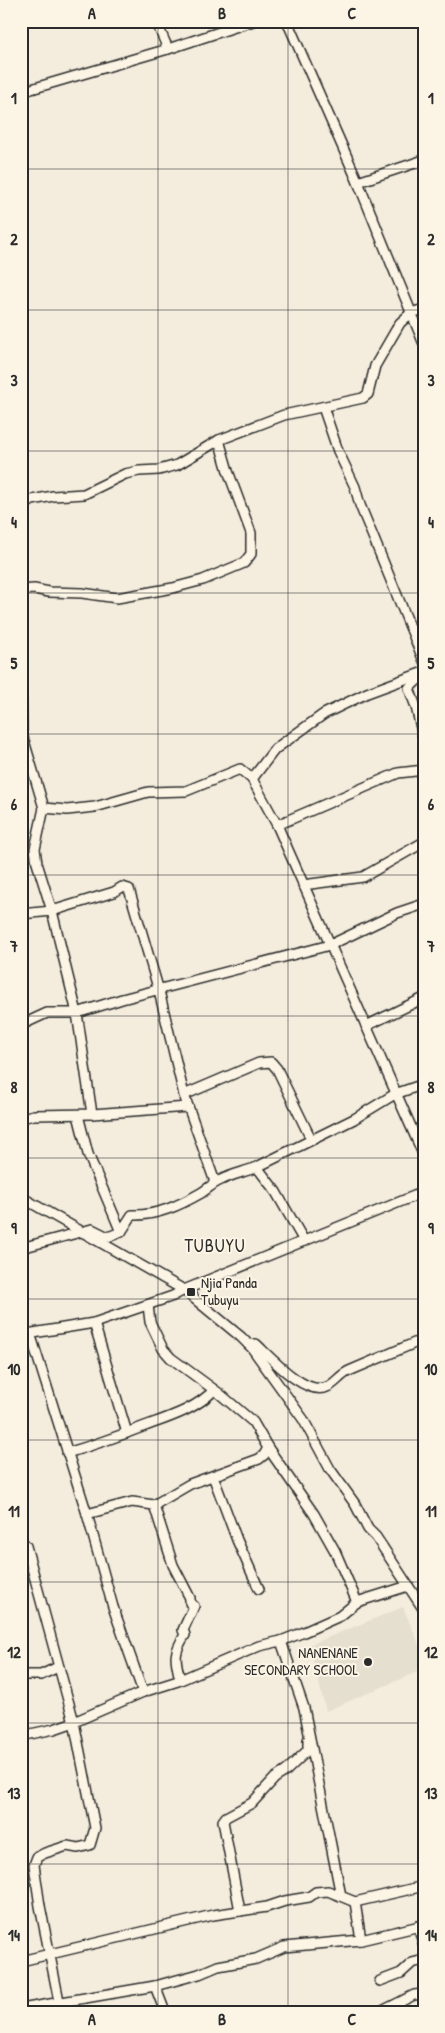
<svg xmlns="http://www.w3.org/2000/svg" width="445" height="2033" viewBox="0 0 445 2033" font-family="'Patrick Hand',sans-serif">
<rect width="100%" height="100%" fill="#f4edde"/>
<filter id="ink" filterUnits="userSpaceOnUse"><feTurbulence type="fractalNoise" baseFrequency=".02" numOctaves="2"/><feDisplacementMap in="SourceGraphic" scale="10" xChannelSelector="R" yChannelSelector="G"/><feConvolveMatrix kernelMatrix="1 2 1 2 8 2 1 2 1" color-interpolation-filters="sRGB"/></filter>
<g filter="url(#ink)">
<!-- built -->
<path fill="#e5dfd0" d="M403 1607 424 1656V1669L326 1711 309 1645Z"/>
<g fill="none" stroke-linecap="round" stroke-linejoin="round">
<!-- minor casing -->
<g stroke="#2b2b2b" stroke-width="12">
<g id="minor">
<path d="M287 21 358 182 424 344"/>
<path d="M168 49 253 21"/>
<path d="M21 92 168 49 156 21"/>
<path d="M358 182 424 160"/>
<path d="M323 407 338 451 355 487 360 505 424 661"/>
<path d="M21 508 32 500 53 496 84 494 125 474 139 471 159 470 177 465 219 440 284 415 363 398 368 394 375 366 400 323 411 313 424 309"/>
<path d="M21 590 34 589 49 592 82 593 117 598 173 588 203 580 244 563 251 554V533L228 471 219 440"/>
<path d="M424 674 409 688 416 707 424 741"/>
<path d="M21 694 22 734 44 808 35 849 37 863 52 911 77 1013 92 1114"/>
<path d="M252 779 277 825 424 1156"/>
<path d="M44 808 67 810 95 807 148 792 186 791 240 769 252 779 275 749 324 714 367 693 424 672"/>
<path d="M277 825 398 773 424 770"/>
<path d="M303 885 363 877 424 842"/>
<path d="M21 914 52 911 114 892 122 887 129 889 159 991 184 1095 215 1182"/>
<path d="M21 1025 47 1013H77L122 999 330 945 397 913 424 904"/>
<path d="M366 1026 424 998"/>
<path d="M184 1095 259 1063 271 1062 277 1069 311 1139"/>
<path d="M78 1115 88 1154 121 1232"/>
<path d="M21 1118 34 1115 92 1114 188 1107"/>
<path d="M257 1167 276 1192 304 1241"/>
<path d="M21 1197 184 1290 241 1337 252 1348 303 1419 330 1469 355 1504 368 1529 376 1537 424 1610"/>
<path d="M21 1248 92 1229 108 1237 121 1232 132 1215C157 1216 180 1205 201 1193 208 1189 213 1183 221 1180 232 1174 245 1172 257 1167L354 1119 395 1094 424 1084"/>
<path d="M148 1305 150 1322 163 1349 171 1358 220 1394 253 1422 268 1448 314 1514 335 1551 357 1602"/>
<path d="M94 1323 127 1433"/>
<path d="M30 1333 87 1514 113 1607 143 1692"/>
<path d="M21 1335 94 1323 173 1296 184 1290 424 1192"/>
<path d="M248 1344H256C270 1357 306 1397 327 1387 335 1384 340 1375 349 1371L424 1339"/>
<path d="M67 1453C94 1445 119 1436 145 1426 170 1417 196 1409 214 1390"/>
<path d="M213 1476 237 1540 259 1589"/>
<path d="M154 1505 173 1565 190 1598V1603L194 1606 183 1630 185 1635C173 1653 175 1659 180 1679"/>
<path d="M87 1514 132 1502 154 1505 190 1484 259 1459 264 1455 268 1448"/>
<path d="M21 1540 26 1546 74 1722 95 1828 90 1845 78 1848 67 1846 45 1853 37 1857 34 1865 40 1906 59 2001"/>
<path d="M281 1641 304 1708 341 1896"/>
<path d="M21 1675H41L58 1667"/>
<path d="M21 1736 54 1729 74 1722 143 1692 178 1681 259 1646 281 1641 304 1632 340 1616 357 1602 408 1586"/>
<path d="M355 1902 361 1940"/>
<path d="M240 1911 223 1821 226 1817 252 1803 275 1778 286 1771 308 1750V1740"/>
<path d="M418 1926 424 1946"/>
<path d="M21 1961 213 1915 267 1907 285 1901 309 1897 316 1892 328 1891 355 1902 424 1886"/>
<path d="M380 1981 401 1973 412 1963 424 1960"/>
<path d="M155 1986 165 2012"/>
<path d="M21 2009 155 1986 199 1974 218 1966 256 1959 284 1947 361 1940 424 1925"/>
<path d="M380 2012 414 1995 424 1994"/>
</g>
</g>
<!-- minor -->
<use href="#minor" stroke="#fcf5e5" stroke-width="9"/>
</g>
</g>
<!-- grid -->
<path fill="none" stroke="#2b2b2b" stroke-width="1" stroke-opacity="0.55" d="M158 21V2012M288 21V2012M21 169H424M21 310H424M21 451H424M21 593H424M21 734H424M21 875H424M21 1016H424M21 1158H424M21 1299H424M21 1440H424M21 1582H424M21 1723H424M21 1864H424"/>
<!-- markers -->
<g fill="#2b2b2b" stroke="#fcf5e5" stroke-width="2">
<rect x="186" y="1287" width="10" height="10" rx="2.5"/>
<circle cx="368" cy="1662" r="5"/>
</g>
<g text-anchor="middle" stroke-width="4" stroke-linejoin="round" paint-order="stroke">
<!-- poi labels -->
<g font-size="15" fill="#2b2b2b" stroke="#fcf5e5" text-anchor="start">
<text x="201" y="1288">Njia Panda<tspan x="201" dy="17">Tubuyu</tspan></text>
<text x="358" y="1658" text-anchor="end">NANENANE<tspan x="358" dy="17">SECONDARY SCHOOL</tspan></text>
</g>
<!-- quarter labels -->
<g font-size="18" letter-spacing="1" fill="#2b2b2b" stroke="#fcf5e5">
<text x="215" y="1252">TUBUYU</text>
</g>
</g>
<!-- margin -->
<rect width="445" height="2033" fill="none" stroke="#fcf5e5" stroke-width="55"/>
<rect x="28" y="28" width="390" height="1978" fill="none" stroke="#2b2b2b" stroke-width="2"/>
<g font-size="16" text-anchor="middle" font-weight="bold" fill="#2b2b2b">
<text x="92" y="19">A</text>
<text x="222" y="19">B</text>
<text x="352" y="19">C</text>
<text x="14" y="104">1</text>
<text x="431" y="104">1</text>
<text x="14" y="245">2</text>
<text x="431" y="245">2</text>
<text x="14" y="386">3</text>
<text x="431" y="386">3</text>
<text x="14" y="528">4</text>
<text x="431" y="528">4</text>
<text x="14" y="669">5</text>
<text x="431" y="669">5</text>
<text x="14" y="810">6</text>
<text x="431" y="810">6</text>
<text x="14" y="952">7</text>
<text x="431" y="952">7</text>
<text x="14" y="1093">8</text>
<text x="431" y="1093">8</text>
<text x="14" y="1234">9</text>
<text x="431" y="1234">9</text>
<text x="14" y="1375">10</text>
<text x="431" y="1375">10</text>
<text x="14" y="1517">11</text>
<text x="431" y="1517">11</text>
<text x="14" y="1658">12</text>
<text x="431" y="1658">12</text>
<text x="14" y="1799">13</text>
<text x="431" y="1799">13</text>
<text x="14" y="1941">14</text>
<text x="431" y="1941">14</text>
<text x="92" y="2025">A</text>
<text x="222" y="2025">B</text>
<text x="352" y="2025">C</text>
</g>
</svg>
